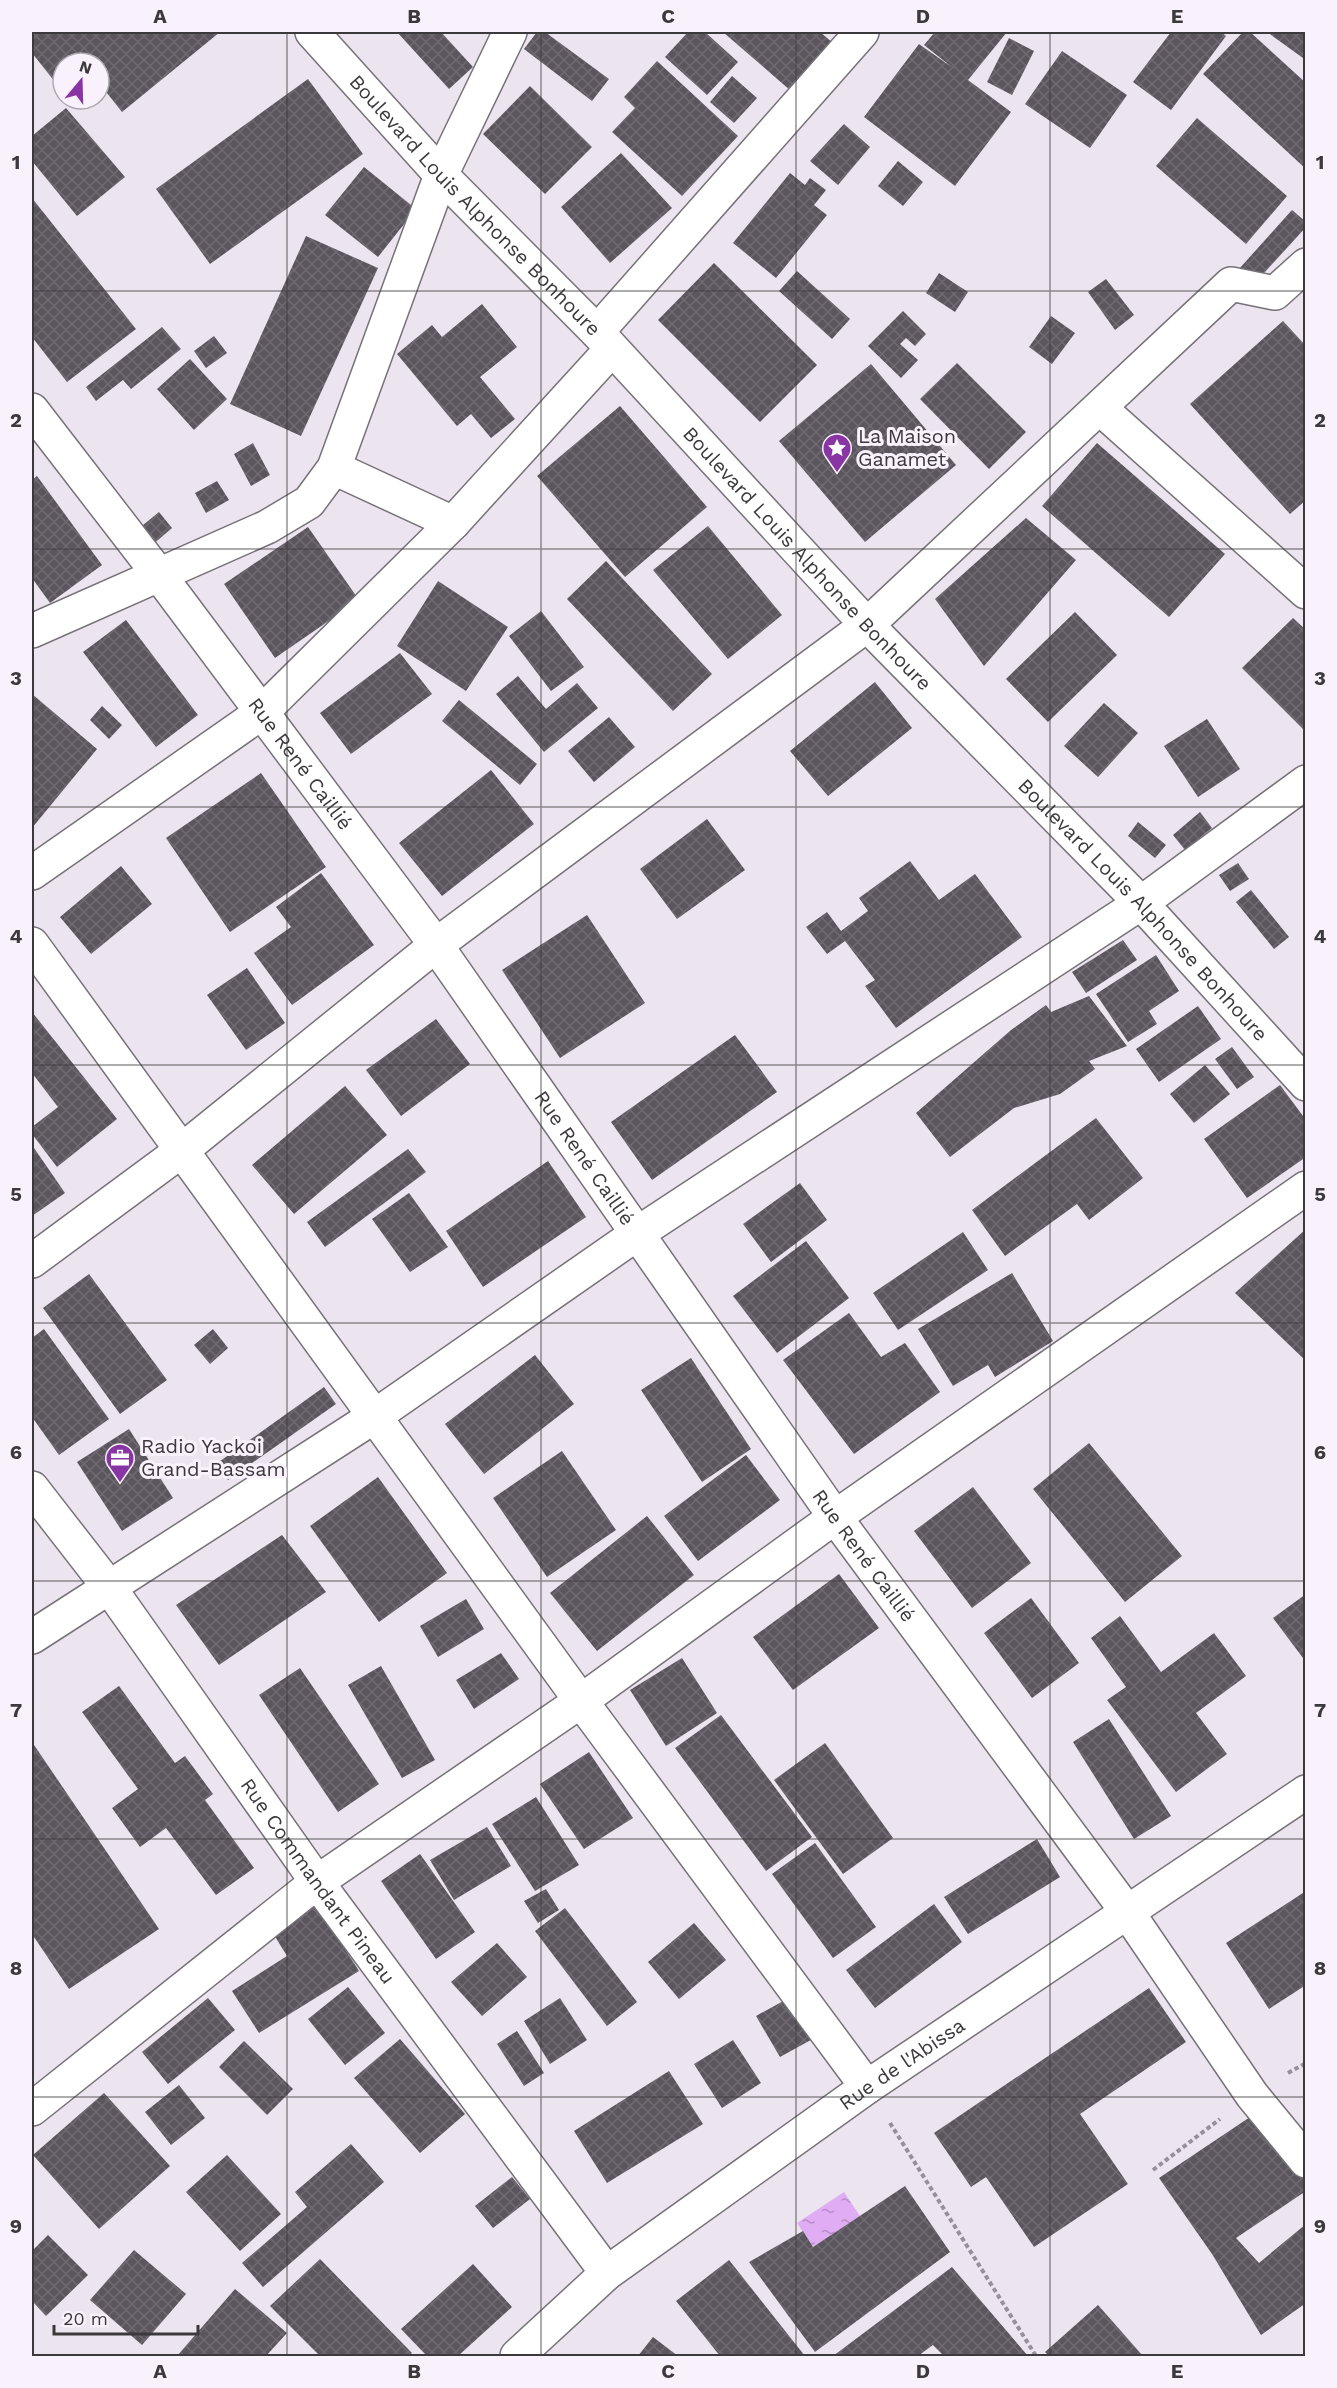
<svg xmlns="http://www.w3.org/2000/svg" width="1337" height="2388" viewBox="0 0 1337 2388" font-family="'Work Sans',sans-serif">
<defs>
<pattern id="water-ripples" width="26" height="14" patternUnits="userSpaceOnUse" patternTransform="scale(1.5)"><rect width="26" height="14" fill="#e0acf3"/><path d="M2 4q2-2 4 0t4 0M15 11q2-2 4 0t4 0" fill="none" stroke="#b78dc6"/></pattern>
<pattern id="building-cross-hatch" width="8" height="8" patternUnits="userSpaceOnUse" patternTransform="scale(1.5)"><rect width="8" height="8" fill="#5b555d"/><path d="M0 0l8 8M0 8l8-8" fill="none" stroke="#706b72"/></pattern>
</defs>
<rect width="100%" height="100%" fill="#ece5ef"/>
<!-- water -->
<path fill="url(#water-ripples)" d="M844 2192 860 2216 813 2247 797 2223Z"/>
<!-- building -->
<g fill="url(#building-cross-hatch)">
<path d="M32 32H220L122 112 99 83V63H63V92L32 53Z"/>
<path d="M397 32H441L473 67 449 89Z"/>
<path d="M537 32H545L609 79 592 101 524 49Z"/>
<path d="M688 32H705L738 62 707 95 665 57Z"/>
<path d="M723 32H820L833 43 791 91Z"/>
<path d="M935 32H1007L968 80 1011 112 955 186 864 117 919 44 953 68 924 45Z"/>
<path d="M1171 32H1221L1226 36 1171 110 1133 82Z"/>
<path d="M1243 32H1250L1306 83V169L1203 74Z"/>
<path d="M1267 32H1306V55L1303 58Z"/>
<path d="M1009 38 1034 51 1012 95 987 82Z"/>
<path d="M1062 51 1127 95 1090 148 1025 104Z"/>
<path d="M657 61 738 136 682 196 612 132 635 108 624 97Z"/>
<path d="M732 76 757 98 734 123 710 102Z"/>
<path d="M308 79 363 154 210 264 156 189Z"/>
<path d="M530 86 592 147 545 194 483 134Z"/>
<path d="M66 108 125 177 77 216 32 161V136Z"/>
<path d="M1197 118 1287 196 1246 244 1156 166Z"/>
<path d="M844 124 870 147 838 185 810 161Z"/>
<path d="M621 153 672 208 610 263 561 207Z"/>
<path d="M898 161 923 182 903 206 878 186Z"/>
<path d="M364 167 416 209 378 257 325 215Z"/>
<path d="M790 173 805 185 810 178 826 190 814 205 827 215 776 278 733 243Z"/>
<path d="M32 198 136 329 67 382 32 337Z"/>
<path d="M1292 210 1306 222V227L1255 283 1239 269Z"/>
<path d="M306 236 378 268 301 436 230 404Z"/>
<path d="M714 263 817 365 760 422 658 320Z"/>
<path d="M797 271 850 319 832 339 779 291Z"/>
<path d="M939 273 968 292 955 312 926 293Z"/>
<path d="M1106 279 1134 315 1115 330 1088 292Z"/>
<path d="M482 304 517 347 480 377 515 419 491 438 471 414 457 426 397 354 432 325 442 337Z"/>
<path d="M903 311 926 334 915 346 906 338 900 344 918 360 901 378 868 346Z"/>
<path d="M1051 316 1075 333 1052 364 1029 347Z"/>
<path d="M1283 321 1306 346V500L1290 514 1190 404Z"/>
<path d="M162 327 181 349 131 389 123 380 96 401 86 387Z"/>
<path d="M214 336 227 353 206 368 194 351Z"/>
<path d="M190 359 227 399 194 430 157 389Z"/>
<path d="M957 363 1026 432 989 469 920 399Z"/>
<path d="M871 364 956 465 865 542 779 441Z"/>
<path d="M620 406 707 507 625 577 537 476Z"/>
<path d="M253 443 270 475 251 486 234 454Z"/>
<path d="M1097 443 1225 554 1169 617 1042 506Z"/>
<path d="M37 476 102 565 50 603 32 578V480Z"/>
<path d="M217 481 229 500 206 513 195 493Z"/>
<path d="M159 512 172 528 151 546 137 530Z"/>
<path d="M1026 518 1076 560 984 666 935 599Z"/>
<path d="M708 526 782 615 728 659 653 570Z"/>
<path d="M308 527 359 600 275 658 224 584Z"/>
<path d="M606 561 712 674 673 711 567 599Z"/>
<path d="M438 581 508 627 466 691 397 646Z"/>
<path d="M541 611 584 667 551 691 509 636Z"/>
<path d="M1075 612 1117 655 1048 722 1006 679Z"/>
<path d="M1293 618 1306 630V732L1242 668Z"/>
<path d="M126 620 198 715 156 747 83 652Z"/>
<path d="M400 653 432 694 351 754 320 713Z"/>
<path d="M518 676 546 709 577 683 598 708 544 752 496 694Z"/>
<path d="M875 682 912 728 828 796 790 751Z"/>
<path d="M32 694 97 749 32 828Z"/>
<path d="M459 700 537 764 520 785 442 721Z"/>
<path d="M1104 703 1138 733 1098 777 1064 746Z"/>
<path d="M102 706 122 725 109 739 90 720Z"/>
<path d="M609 717 635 747 594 782 568 751Z"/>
<path d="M1207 719 1240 769 1198 797 1164 746Z"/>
<path d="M491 770 534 824 442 896 399 843Z"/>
<path d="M261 773 326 867 230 932 166 838Z"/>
<path d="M1200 812 1212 828 1185 850 1173 835Z"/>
<path d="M707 819 745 870 677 919 640 869Z"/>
<path d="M1138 822 1166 845 1155 858 1128 836Z"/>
<path d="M910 861 939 900 975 874 1022 937 896 1028 865 986 875 980 845 941 827 954 806 927 827 912 841 931 868 911 859 898Z"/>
<path d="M1238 863 1249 879 1230 891 1219 875Z"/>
<path d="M121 866 152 904 91 954 60 917Z"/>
<path d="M321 873 374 945 292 1005 254 953 291 927 276 907Z"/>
<path d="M1251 890 1289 937 1274 949 1236 902Z"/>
<path d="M587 915 645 1003 560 1058 502 970Z"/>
<path d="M1123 940 1137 960 1086 993 1072 972Z"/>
<path d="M1156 955 1179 991 1149 1011 1157 1024 1128 1042 1096 994Z"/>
<path d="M247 968 285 1023 246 1050 207 995Z"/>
<path d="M1089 996 1127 1046 1089 1061 1095 1069 1060 1094 1014 1108 950 1157 916 1113 1011 1030 1046 1005 1051 1012Z"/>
<path d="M1198 1006 1221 1039 1159 1082 1136 1049Z"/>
<path d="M32 1012 117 1119 57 1167 32 1134V1127L58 1107 32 1073Z"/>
<path d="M436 1019 470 1064 401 1116 366 1070Z"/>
<path d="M735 1035 777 1092 652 1180 611 1122Z"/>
<path d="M1232 1047 1254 1077 1237 1089 1215 1059Z"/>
<path d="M1205 1065 1230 1094 1194 1123 1170 1094Z"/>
<path d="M1280 1085 1306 1120V1157L1247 1198 1204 1139Z"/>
<path d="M345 1086 387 1135 294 1214 252 1165Z"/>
<path d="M1096 1118 1143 1178 1089 1220 1077 1204 1005 1256 972 1210Z"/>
<path d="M32 1145 65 1193 32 1216Z"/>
<path d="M408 1149 426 1172 325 1247 307 1222Z"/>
<path d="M548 1161 586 1217 483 1287 446 1231Z"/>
<path d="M800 1183 827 1220 771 1262 743 1224Z"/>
<path d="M409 1193 448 1247 410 1272 372 1219Z"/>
<path d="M1306 1229V1361L1235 1293Z"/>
<path d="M963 1232 988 1270 898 1330 873 1293Z"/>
<path d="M806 1241 849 1298 777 1353 733 1296Z"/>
<path d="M1012 1273 1053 1341 995 1377 988 1365 953 1386 918 1329Z"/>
<path d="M89 1274 167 1380 120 1414 43 1308Z"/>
<path d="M849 1313 881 1357 905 1343 940 1392 854 1454 783 1360Z"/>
<path d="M44 1329 109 1419 59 1455 32 1417V1338Z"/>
<path d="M213 1329 228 1348 210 1364 194 1345Z"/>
<path d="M535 1355 574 1404 484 1474 445 1424Z"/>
<path d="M691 1358 751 1449 702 1482 641 1390Z"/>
<path d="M324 1387 336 1404 228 1480 216 1464Z"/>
<path d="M129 1429 173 1498 122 1531 77 1462Z"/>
<path d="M1089 1443 1182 1556 1125 1602 1033 1489Z"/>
<path d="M562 1451 616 1530 547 1577 493 1498Z"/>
<path d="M746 1455 780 1500 698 1561 664 1516Z"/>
<path d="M378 1477 447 1573 379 1622 310 1526Z"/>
<path d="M973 1487 1031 1563 972 1608 914 1531Z"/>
<path d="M647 1516 694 1575 597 1651 550 1593Z"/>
<path d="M282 1535 326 1592 219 1665 176 1605Z"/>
<path d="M839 1574 879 1628 793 1690 753 1637Z"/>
<path d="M1306 1594V1662L1273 1618Z"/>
<path d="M1031 1598 1079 1663 1032 1698 984 1633Z"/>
<path d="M466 1599 484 1629 438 1657 420 1626Z"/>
<path d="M1120 1616 1161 1672 1214 1633 1246 1676 1196 1713 1227 1754 1176 1792 1107 1700 1126 1687 1091 1638Z"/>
<path d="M501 1653 519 1679 474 1709 456 1680Z"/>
<path d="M682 1658 717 1713 666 1746 630 1690Z"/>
<path d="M381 1666 435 1760 402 1778 348 1685Z"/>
<path d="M300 1668 379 1784 338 1812 259 1695Z"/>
<path d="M119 1686 175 1763 185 1756 213 1794 205 1800 254 1868 216 1895 166 1828 140 1847 112 1808 138 1789 82 1712Z"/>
<path d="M721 1715 812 1837 766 1871 675 1748Z"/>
<path d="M1109 1719 1171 1816 1134 1839 1073 1742Z"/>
<path d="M32 1742 159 1929 69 1989 32 1934Z"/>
<path d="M825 1743 893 1838 843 1874 774 1780Z"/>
<path d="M589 1752 633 1818 584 1849 540 1784Z"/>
<path d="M536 1797 579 1865 535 1891 492 1824Z"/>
<path d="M487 1827 511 1866 454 1900 430 1860Z"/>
<path d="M1037 1839 1060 1877 968 1934 944 1897Z"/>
<path d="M815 1843 876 1927 833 1958 772 1874Z"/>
<path d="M420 1854 475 1932 436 1959 381 1881Z"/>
<path d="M546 1889 559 1910 538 1923 524 1901Z"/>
<path d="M1306 1891V1985L1269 2009 1226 1943Z"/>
<path d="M316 1903 359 1971 259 2033 232 1991 287 1956 271 1930Z"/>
<path d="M934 1904 962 1942 875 2008 846 1970Z"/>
<path d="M565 1908 637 2002 607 2026 535 1931Z"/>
<path d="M694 1923 726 1960 679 1999 648 1962Z"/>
<path d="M497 1943 527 1977 482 2016 451 1982Z"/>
<path d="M348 1987 385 2033 345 2065 308 2019Z"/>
<path d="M1149 1988 1186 2042 1080 2114 1128 2184 1034 2247 986 2177 971 2187 934 2133Z"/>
<path d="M796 1994 818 2036 780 2057 756 2016Z"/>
<path d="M208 1998 235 2030 168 2084 142 2052Z"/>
<path d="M560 1998 587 2040 550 2064 524 2021Z"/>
<path d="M517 2031 544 2073 524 2086 497 2044Z"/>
<path d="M400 2039 465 2114 420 2153 354 2078Z"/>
<path d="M733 2040 761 2083 722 2108 694 2064Z"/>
<path d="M244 2041 293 2089 267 2115 219 2067Z"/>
<path d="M669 2071 703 2124 607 2183 574 2131Z"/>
<path d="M179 2085 205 2118 171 2145 145 2112Z"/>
<path d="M104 2093 170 2166 99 2229 33 2155Z"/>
<path d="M1262 2109 1306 2172V2191L1236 2238 1259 2263 1306 2224V2303L1261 2335 1212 2254 1159 2178Z"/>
<path d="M351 2144 384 2182 263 2287 242 2263 307 2207 295 2192Z"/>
<path d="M227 2155 281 2214 240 2251 186 2192Z"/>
<path d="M512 2177 530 2199 493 2228 475 2206Z"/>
<path d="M905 2186 950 2252 815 2352 749 2262 803 2231 813 2247Z"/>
<path d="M48 2235 88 2275 46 2316 32 2301V2251Z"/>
<path d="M134 2250 186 2294 142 2345 90 2300Z"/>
<path d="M320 2259 412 2353 408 2356H320L270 2306Z"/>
<path d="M729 2260 805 2356H720L676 2301Z"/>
<path d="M473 2264 512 2307 458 2356H427L401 2329Z"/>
<path d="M952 2267 1028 2356H944L933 2345 918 2356H833Z"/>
<path d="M235 2289 287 2333 266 2356H177Z"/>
<path d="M1098 2305 1143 2356H1049L1045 2352Z"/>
<path d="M653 2337 678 2356H638Z"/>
</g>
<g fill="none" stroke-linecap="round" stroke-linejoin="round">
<!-- minor casing -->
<g stroke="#777179" stroke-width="36">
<g id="minor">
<path d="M597 332 862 32"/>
<path d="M1101 409 1306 592"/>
<path id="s1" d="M32 410 160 576 436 945 835 1517 1128 1913 1252 2095 1306 2161"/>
<path d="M334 468 453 523"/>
<path d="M32 631 267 527 309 502 334 468 441 175 510 32"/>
<path d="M32 873 261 713 453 523 611 350"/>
<path d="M32 944 581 1701 867 2087"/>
<path d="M32 1261 181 1151 436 945 867 625 1231 284 1275 293 1306 265"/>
<path id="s2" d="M32 1488 109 1587 317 1882 607 2273"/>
<path d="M32 1637 375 1416 638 1233 1141 903 1306 782"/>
<path d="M32 2109 317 1882 581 1701 835 1517 1306 1188"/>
<path id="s3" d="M517 2356 607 2273 867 2087 1306 1792"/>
</g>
</g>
<!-- tertiary casing -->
<g stroke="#777179" stroke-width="36">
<g id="tertiary">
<path id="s4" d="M312 32 441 175 597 332 867 625 1141 903 1306 1084"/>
</g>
</g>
<!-- path -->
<g stroke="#969198" stroke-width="4" stroke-dasharray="4.5 3" stroke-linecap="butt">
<path d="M1288 2073 1306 2063"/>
<path d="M890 2123 1036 2356"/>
<path d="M1153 2170 1220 2119"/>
</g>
<!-- minor -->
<use href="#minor" stroke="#fff" stroke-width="33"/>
<!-- tertiary -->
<use href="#tertiary" stroke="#fff" stroke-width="33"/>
</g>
<!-- grid -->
<path fill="none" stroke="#3c393d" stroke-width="1.5" stroke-opacity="0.55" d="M287 32V2356M541 32V2356M796 32V2356M1050 32V2356M32 291H1306M32 549H1306M32 807H1306M32 1065H1306M32 1323H1306M32 1581H1306M32 1839H1306M32 2097H1306"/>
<!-- icons -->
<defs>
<g id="sight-pin" transform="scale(1.5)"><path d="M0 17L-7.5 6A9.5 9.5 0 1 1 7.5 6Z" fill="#8935a3" stroke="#f9f2fc"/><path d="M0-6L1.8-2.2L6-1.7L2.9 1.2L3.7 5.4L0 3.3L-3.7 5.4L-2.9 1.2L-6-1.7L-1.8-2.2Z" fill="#fff"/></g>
<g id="office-pin" transform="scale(1.5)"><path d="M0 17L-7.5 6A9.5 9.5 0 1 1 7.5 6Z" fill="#8935a3" stroke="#f9f2fc"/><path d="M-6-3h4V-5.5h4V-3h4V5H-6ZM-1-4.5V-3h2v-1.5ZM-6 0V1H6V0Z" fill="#fff"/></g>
</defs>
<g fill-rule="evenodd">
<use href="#sight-pin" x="837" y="448"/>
<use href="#office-pin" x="120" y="1458"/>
</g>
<g text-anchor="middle" stroke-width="6" stroke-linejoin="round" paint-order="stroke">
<!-- street labels -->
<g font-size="20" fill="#3c393d" stroke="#f9f2fc">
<text dy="7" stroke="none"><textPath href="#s4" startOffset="238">Boulevard Louis Alphonse Bonhoure</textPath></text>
<text dy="7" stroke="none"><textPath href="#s4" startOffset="723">Boulevard Louis Alphonse Bonhoure</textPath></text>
<text dy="7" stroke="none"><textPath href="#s1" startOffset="444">Rue René Caillié</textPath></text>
<text dy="7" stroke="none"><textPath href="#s4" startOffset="1209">Boulevard Louis Alphonse Bonhoure</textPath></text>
<text dy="7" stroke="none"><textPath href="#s1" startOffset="930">Rue René Caillié</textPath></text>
<text dy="7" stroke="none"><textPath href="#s1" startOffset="1416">Rue René Caillié</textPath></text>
<text dy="7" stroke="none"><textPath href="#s2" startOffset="486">Rue Commandant Pineau</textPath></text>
<text dy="7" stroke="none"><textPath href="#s3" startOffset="484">Rue de l'Abissa</textPath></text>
</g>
<!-- poi labels -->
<g font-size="20" fill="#3c393d" stroke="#f9f2fc" text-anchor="start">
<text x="858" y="443">La Maison<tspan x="858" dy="23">Ganamet</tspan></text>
<text x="141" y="1453">Radio Yackoi<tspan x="141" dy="23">Grand-Bassam</tspan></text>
</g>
</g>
<!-- border -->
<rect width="1337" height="2388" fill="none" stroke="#f9f2fc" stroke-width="66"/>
<!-- north arrow -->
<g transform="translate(81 81) rotate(19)"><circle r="28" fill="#f9f2fc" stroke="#ada8b0" stroke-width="1.5"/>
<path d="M0-4.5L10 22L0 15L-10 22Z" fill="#8935a3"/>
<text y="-9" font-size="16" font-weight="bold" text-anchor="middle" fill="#3c393d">N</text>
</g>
<!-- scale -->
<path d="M54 2325v9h144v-9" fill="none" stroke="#3c393d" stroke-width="3"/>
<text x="63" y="2325" font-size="18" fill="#3c393d" stroke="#f9f2fc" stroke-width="4.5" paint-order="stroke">20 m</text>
<rect x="33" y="33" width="1271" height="2322" fill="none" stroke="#3c393d" stroke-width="2"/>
<g font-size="20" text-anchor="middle" font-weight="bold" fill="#3c393d">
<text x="160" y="23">A</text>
<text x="414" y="23">B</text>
<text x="668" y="23">C</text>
<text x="923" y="23">D</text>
<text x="1177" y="23">E</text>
<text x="16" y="169">1</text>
<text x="1320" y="169">1</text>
<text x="16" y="427">2</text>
<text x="1320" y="427">2</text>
<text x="16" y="685">3</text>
<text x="1320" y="685">3</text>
<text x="16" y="943">4</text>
<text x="1320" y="943">4</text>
<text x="16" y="1201">5</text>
<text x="1320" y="1201">5</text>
<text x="16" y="1459">6</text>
<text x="1320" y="1459">6</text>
<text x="16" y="1717">7</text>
<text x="1320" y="1717">7</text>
<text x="16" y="1975">8</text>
<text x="1320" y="1975">8</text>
<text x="16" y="2233">9</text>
<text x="1320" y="2233">9</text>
<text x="160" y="2378">A</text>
<text x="414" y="2378">B</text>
<text x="668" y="2378">C</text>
<text x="923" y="2378">D</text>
<text x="1177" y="2378">E</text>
</g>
</svg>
